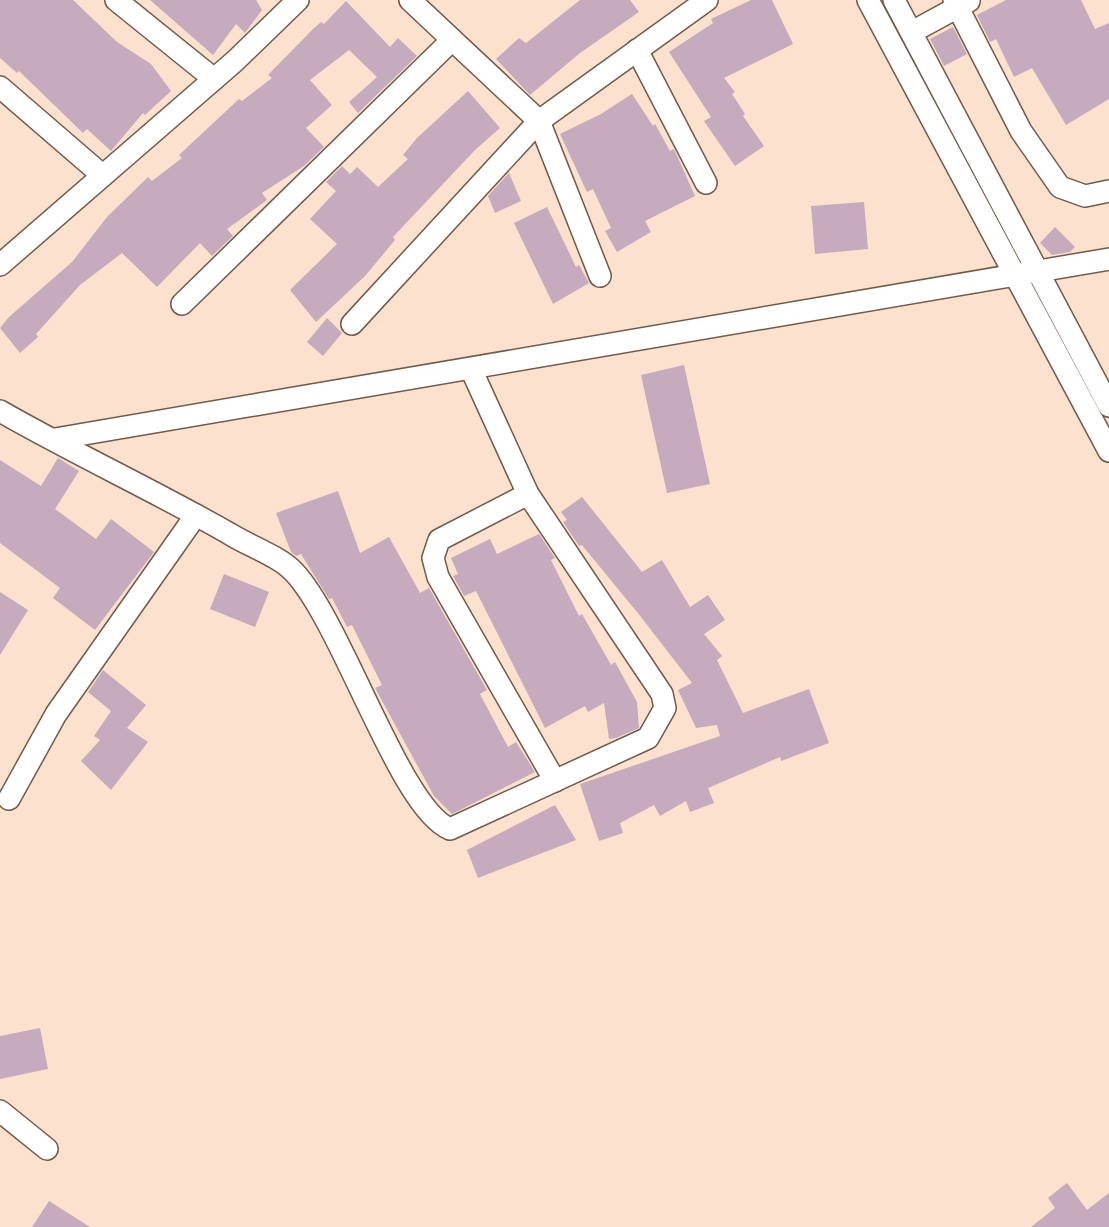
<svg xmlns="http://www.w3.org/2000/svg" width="1109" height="1227" viewBox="0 0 1109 1227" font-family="Inter,sans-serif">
<rect width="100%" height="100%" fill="#fce1ce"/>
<!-- building -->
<g fill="#c5abbd">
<path d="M0 0H73L117 42 151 64 171 91 145 115 143 113 111 151 87 129 83 133 19 71 17 73 0 58Z"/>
<path d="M150 0H256L262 10 245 33 236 24 213 55Z"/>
<path d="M580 0H630L639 12 580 53 530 95 496 59 519 38 526 43Z"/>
<path d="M751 0H772L793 44 724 78 735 92 732 94 745 114 743 116 764 146 735 166 704 121 711 117 669 52 713 23 711 19Z"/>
<path d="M1006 0H1081L1095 29 1109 23V99L1066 125 1032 68 1014 77 996 39 990 42 977 15Z"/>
<path d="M346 1 390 47 398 38 417 56 358 113 349 102 377 77 349 50 310 80 332 105 306 128 324 147 304 166 262 193 267 200 227 229 233 236 212 256 200 243 157 287 122 253 80 285 36 334 38 337 20 353 0 328 9 317 72 262 107 217 148 177 152 181 182 158 179 155 239 99 242 101 272 78 268 75 313 29 321 22 324 24Z"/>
<path d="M953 27 967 54 944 66 930 39Z"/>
<path d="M468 91 500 128 475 150 393 237 395 240 365 276 316 322 290 290 337 244 310 219 336 191 326 182 342 166 350 174 357 167 378 187 408 159 403 155 417 138Z"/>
<path d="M632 94 653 126 655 124 670 151 674 149 695 196 645 221 651 232 617 252 605 231 611 228 593 189 587 192 560 134 601 114Z"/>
<path d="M509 173 521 201 495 213 488 196Z"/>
<path d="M864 202 868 249 815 254 811 206Z"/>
<path d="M547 207 576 267 579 265 589 283 553 304 514 223Z"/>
<path d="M1055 227 1075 247 1070 252 1052 255 1040 243Z"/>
<path d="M327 318 342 333 323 356 307 342Z"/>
<path d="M684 365 710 484 667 493 641 375Z"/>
<path d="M58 458 79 471 55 509 96 539 111 519 154 552 95 630 53 598 60 588 0 543V460L41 486Z"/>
<path d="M338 491 360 553 389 537 420 593 429 588 487 690 480 694 508 747 516 742 535 772 452 814 434 796 375 688 382 685 352 625 347 627 332 598 329 599 301 554 296 556 291 552 276 513Z"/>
<path d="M582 497 642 572 662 560 690 607 708 595 725 620 704 634 722 656 717 660 743 713 809 689 829 743 781 761 780 757 708 788 714 803 690 812 686 801 660 816 654 805 620 823 623 833 599 841 580 784 720 736 717 725 696 728 678 690 692 683 641 617 582 545 579 546 563 522 567 520 561 512Z"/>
<path d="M539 534 555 558 551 560 579 616 582 614 611 665 615 662 637 702 639 728 616 738 609 739 604 703 588 712 585 706 545 728 476 591 464 596 453 576 458 574 451 558 490 539 497 554Z"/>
<path d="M224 574 269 592 255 627 210 609Z"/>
<path d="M0 592 28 610 0 655Z"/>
<path d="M103 670 146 705 127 728 148 742 111 790 81 761 100 740 94 736 111 711 88 692Z"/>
<path d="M555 805 576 840 478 878 467 850Z"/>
<path d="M40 1028 48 1069 0 1079V1036Z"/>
<path d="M1067 1183 1087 1210 1109 1193V1227H1031L1055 1208 1048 1198Z"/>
<path d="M49 1201 90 1227H32Z"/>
</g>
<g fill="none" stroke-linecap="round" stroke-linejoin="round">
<!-- minor casing -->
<g stroke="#725a4a" stroke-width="24">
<g id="minor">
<path d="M116 0 214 79"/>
<path d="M410 0 539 121 600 276"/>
<path d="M868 0 1109 451"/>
<path d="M894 0 1109 406"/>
<path d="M954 0 1021 131 1060 187 1085 196 1109 191"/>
<path d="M912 32 969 1"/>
<path d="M637 50 706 183"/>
<path d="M0 87 102 175"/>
<path d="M0 265 235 61 298 0"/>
<path d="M182 304 451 41"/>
<path d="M352 324 539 121 707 0"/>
<path d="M0 411C75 454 155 491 230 534 249 546 279 556 294 572 343 624 400 809 450 829L648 738 665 708 662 694 528 494 471 369"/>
<path d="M55 439 1109 259"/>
<path d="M528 494 439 540 433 558 438 577 555 781"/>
<path d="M9 799 56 714 196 515"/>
<path d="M0 1111 47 1149"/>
</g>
</g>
<!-- minor -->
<use href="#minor" stroke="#fff" stroke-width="21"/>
</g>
</svg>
